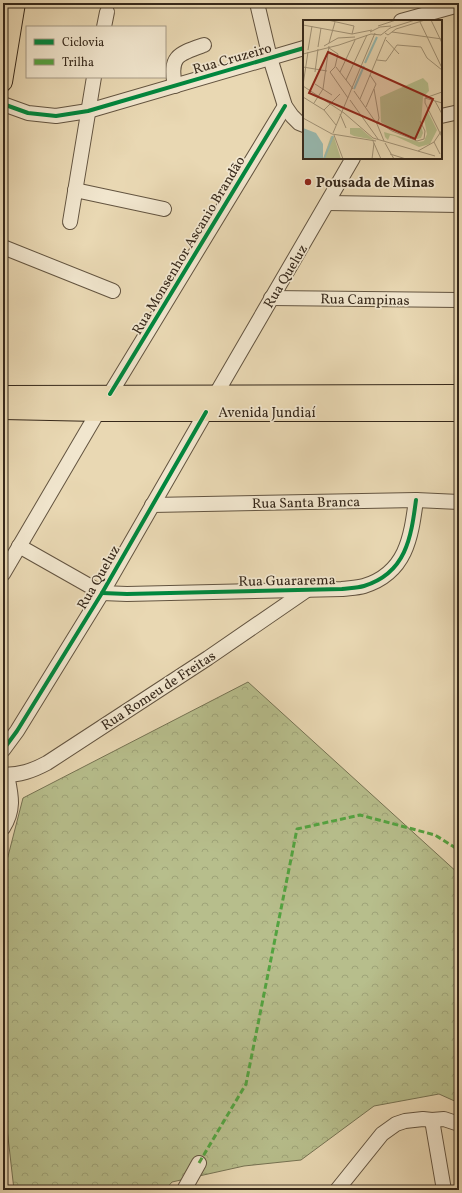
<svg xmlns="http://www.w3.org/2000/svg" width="462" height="1193" viewBox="0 0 462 1193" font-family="Vollkorn,serif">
<defs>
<pattern id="forest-crowns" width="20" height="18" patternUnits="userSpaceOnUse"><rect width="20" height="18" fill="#b7be8c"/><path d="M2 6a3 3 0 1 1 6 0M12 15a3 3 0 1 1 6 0" fill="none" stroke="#9ea378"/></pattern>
</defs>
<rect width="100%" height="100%" fill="#e9d8b3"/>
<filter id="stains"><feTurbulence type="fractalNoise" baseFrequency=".005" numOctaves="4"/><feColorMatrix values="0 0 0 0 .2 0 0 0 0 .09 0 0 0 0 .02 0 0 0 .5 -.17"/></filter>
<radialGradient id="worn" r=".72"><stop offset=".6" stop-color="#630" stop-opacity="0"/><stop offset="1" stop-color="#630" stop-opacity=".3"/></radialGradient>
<!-- forest -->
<path fill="url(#forest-crowns)" stroke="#767353" d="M248 682 459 874V1103L439 1094 374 1106 301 1160 244 1166 172 1182 165 1190H14L3 1093V883L5 868 23 798Z"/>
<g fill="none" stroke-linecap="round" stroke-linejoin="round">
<!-- stream -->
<path stroke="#707f74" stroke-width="3" d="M3 9 4 3"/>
<!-- minor casing -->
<g stroke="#635440" stroke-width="16">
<g id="minor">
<path d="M257 3 270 58 285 106 292 116 299 123 304 125"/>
<path d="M401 21 459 5"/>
<path d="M104 27 107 12"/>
<path d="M175 86C169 56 178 54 204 45"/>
<path d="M3 104 28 113 56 116 88 111 304 48"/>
<path d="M441 116 459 112"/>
<path d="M75 190 164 209"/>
<path d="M328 203 459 205"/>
<path d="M70 222 94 77"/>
<path d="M3 247 113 291"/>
<path d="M271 298 459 300"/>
<path d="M110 394 285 106"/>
<path d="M216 394 353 158"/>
<path d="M152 505 416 500 459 502"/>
<path d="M19 546 102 593 127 594 342 589C349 588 357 588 364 586 406 573 411 538 416 500"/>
<path d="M3 574 98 412"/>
<path d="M3 750 17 731 102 593 206 412"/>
<path d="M3 775C20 775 32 771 47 763L208 658 307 590"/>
<path d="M3 828C15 809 11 795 7 775"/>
<path d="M432 1120 444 1190"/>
<path d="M184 1190 199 1163"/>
<path d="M337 1190 382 1134 396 1124 405 1121 423 1119 432 1120 444 1119 459 1124"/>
</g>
</g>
<!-- major casing -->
<g stroke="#36281a" stroke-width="20">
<g id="major">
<path d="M3 82 16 3"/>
<path d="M3 395 459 394"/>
<path d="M3 410 98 412H459"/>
</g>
</g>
<!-- minor -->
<use href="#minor" stroke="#f1e6ce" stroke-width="14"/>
<!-- major -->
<use href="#major" stroke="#e9d8b3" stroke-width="18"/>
<!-- quiet -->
<path stroke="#53a340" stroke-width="3" stroke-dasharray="6 3" stroke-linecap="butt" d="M199 1163 246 1084 297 829 360 815 435 835 459 850"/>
<!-- cycleway casing -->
<g stroke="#f1e6ce" stroke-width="6">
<g id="cycleway">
<path d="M3 104 28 113 56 116 88 111 304 48"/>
<path d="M110 394 285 106"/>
<path d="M102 593 127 594 342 589C349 588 357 588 364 586 406 573 411 538 416 500"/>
<path d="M3 750 17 731 102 593 206 412"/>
</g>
</g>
<!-- cycleway -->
<use href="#cycleway" stroke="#00873e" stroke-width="4"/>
</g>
<!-- markers -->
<circle fill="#8f2418" stroke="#f1e6ce" stroke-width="1.5" cx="308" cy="182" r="4"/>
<g text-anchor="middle" stroke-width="3.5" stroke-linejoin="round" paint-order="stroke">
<!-- street labels -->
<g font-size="14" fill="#36281a" stroke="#f1e6ce">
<text transform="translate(232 58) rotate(-16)" y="5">Rua Cruzeiro</text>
<text transform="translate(188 245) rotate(-59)" y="5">Rua Monsenhor Ascanio Brandão</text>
<text transform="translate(285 276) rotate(-59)" y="5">Rua Queluz</text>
<text transform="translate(365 299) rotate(1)" y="5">Rua Campinas</text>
<text x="267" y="417">Avenida Jundiaí</text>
<text transform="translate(306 502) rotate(-1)" y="5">Rua Santa Branca</text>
<text transform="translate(98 577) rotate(-60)" y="5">Rua Queluz</text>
<text transform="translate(287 580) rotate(-1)" y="5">Rua Guararema</text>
<text transform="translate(158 690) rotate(-33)" y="5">Rua Romeu de Freitas</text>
</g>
<!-- poi labels -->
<g font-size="14" font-weight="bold" fill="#36281a" stroke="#f1e6ce" text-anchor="start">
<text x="316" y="187">Pousada de Minas</text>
</g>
</g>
<!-- overview -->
<g transform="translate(303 20)">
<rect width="139" height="139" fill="#e9d8b3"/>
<path d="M47 108H57L71 120 51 116 47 114ZM28 116 31 117 38 139H20Z" fill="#b7be8c"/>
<path d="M120 58 125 63 126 71 120 77 118 104 120 113 118 118 114 119 88 109 78 102 77 77ZM125 92 134 110 127 124 116 127 92 116 87 115 85 120 82 117 81 112 116 122 121 121 124 114 121 99Z" fill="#b7be8c"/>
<path d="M0 108 13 113 20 124V139H0Z" fill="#97b9b0"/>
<path fill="none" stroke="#97b9b0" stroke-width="2" d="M62 43 74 17M51 69 61 46M21 139 30 116"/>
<path fill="none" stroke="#a19276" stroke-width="1" d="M25 0 51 6 49 14M128 0 139 23M117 2 139 48M0 5 49 14 69 10M75 6 93 0M67 12 77 7 88 6M89 12 139 19M82 13 85 15 93 9 122 0M83 20 96 34M26 23 32 2M21 26 35 18 52 17M15 27 18 8M118 27 124 38 139 50M26 28 35 34 32 47 27 52M5 30 9 6M0 34 36 25 68 14 78 15 87 8 112 0M74 40 83 41 94 25 118 27M0 47 24 51M33 47 50 69M12 52 15 29M27 52 45 78M37 52 52 20M43 60 64 15M12 64 29 75M0 65 5 32M0 66 41 93 70 118 132 136M71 69 76 98 74 104 81 121M51 71 74 104M0 77 21 90 33 105M122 78V83L139 117M122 78 139 72M122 78 139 83M57 79 83 17M47 80 75 119M132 81 139 94M11 83 20 69 26 26M63 87 73 64 67 55M21 90 37 74M37 94 43 108M0 98 29 114 73 121M75 102 89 111 114 121 121 119 122 111 117 101M30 113 72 13M31 115 40 139M70 121 78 139M131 122 137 134M82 123 91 139M115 131 131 122 139 110M87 134 103 139M69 139 71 123"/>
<path fill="#8f2418" fill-opacity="0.15" stroke="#8f2418" stroke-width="2" d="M25 32 130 79 112 119 6 73Z"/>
<rect width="139" height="139" fill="none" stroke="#36281a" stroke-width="2"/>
</g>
<!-- margin -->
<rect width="462" height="1193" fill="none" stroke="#e9d8b3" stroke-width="16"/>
<rect x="4" y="4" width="454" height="1185" fill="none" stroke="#36281a" stroke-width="2"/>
<rect x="8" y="8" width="446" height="1177" fill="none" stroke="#36281a"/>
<!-- legend -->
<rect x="26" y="26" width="140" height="52" fill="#f1e6ce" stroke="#a69a86"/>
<rect x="34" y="39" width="20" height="6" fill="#00873e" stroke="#a69a86"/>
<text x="62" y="46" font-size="12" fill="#36281a">Ciclovia</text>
<rect x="34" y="59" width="20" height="6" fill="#53a340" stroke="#a69a86"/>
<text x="62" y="66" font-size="12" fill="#36281a">Trilha</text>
<rect width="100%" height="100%" filter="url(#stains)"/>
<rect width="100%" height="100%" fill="url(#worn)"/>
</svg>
